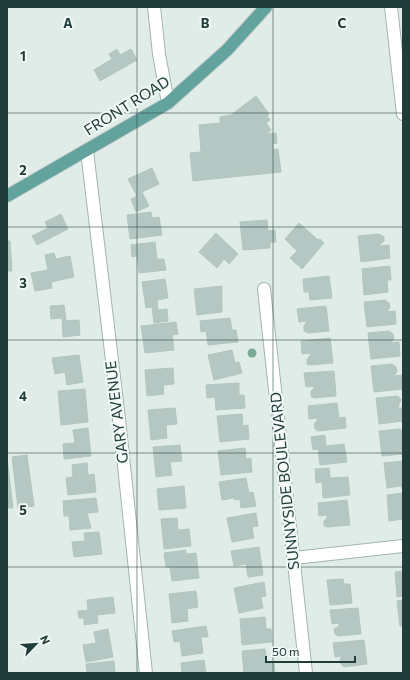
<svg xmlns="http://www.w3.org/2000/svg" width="410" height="680" viewBox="0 0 410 680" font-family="Commissioner,sans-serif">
<rect width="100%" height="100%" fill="#e0ece8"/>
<!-- building -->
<g fill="#b5c7c2" stroke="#b2c6c1">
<path d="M117 49 120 55 131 49 137 60 100 81 94 70 112 59 109 54Z"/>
<path d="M256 96 269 114 267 116 270 120 266 123 271 130 266 134 276 133 277 143 273 144V150L278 149 281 172 193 181 190 153 201 152 199 125 220 123V117L231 115Z"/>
<path d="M152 168 159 184 142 192 149 206 136 212 131 199 137 196 128 179Z"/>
<path d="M151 212 152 218 159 217 162 235 130 239 127 215Z"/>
<path d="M61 214 68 229 37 245 32 236 48 228 45 222Z"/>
<path d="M267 220 268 231 275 230 276 242H270V248L243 250 240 222Z"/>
<path d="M299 223 318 240 320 239 324 243 302 269 290 258 297 251 285 239Z"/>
<path d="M216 233 238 254 229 264 224 259 217 268 199 252Z"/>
<path d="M379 234 384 237V241L380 244V246L389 245 390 258 361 262 358 236Z"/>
<path d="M7 241H10L12 271H7Z"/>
<path d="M155 242 157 259H164L166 270 139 273 137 256 132 257 131 245Z"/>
<path d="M54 253 56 259 70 256 74 277 51 282 52 288 35 291 31 273 48 270 45 255Z"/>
<path d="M390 266 391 280H387L388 292 364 295 362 269Z"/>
<path d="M329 276 332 298 310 300 309 292H304L303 279Z"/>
<path d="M165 279 168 298 157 300 158 310 167 309 168 321 154 323 152 307 146 308 142 282Z"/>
<path d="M222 286V312L197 315 194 289Z"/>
<path d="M385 300 389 303 390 307 387 312 395 311 396 324 367 327 364 302Z"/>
<path d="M64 305 66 321 79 320 80 335 63 337 62 318 51 319 50 306Z"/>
<path d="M326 306 329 331 308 333 304 331V326L307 321 299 322 297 309Z"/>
<path d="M230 318 232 330H236L238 342 208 345 206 331 201 332 200 321Z"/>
<path d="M176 322 178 334 172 335 174 350 145 353 141 326Z"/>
<path d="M389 331 393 334 394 338 391 343 399 342 400 356 371 359 368 333Z"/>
<path d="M330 338 333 363 310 365 307 364V359L310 356V353L302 354 301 341Z"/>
<path d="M232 350 235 363 239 362 242 373 214 380 208 355Z"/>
<path d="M79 355 83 382 67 385 65 372 55 374 52 358Z"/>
<path d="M392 364 396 367 397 371 394 376 402 375 403 389 374 392 371 366Z"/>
<path d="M173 368 174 384 163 385 164 394 147 396 145 370Z"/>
<path d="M334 371 336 396 314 398 311 396V391L314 388 313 386 306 387 304 373Z"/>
<path d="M239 383V395H244L245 408 216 410 215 397 207 398 206 385Z"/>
<path d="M85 389 88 422 61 425 58 391Z"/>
<path d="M397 396 401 399 398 408H403V421L379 424 376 398Z"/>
<path d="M337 403 339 418 345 417 346 428 318 431 315 429 314 424 317 421V418L309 419 308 406Z"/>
<path d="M175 408 177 424 166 425 167 438 151 440 148 410Z"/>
<path d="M242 414 243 426 248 425 249 439 220 442 217 416Z"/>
<path d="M88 428 91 456 64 459 63 444 75 443 73 430Z"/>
<path d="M400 429 403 431V438L401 439 403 441V454L382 456 379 431Z"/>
<path d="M325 435 326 446 344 444 347 462 320 465 318 449 313 450 311 437Z"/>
<path d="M180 445 182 461 170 462 172 475 156 477 153 447Z"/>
<path d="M245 448 246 459 251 458 252 472 221 475 218 451Z"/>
<path d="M27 455 34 506 18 508 12 457Z"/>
<path d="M7 458 13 508H7Z"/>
<path d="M403 461V489L401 486 387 488 384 463Z"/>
<path d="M87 463 88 475 94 474 96 492 68 495 66 478 73 477 72 465Z"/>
<path d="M329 468 330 478 348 477 350 495 323 498 322 482 316 483 315 469Z"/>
<path d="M246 478 249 493 253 492 256 506 241 508 240 499 235 500 234 498 222 500 219 482Z"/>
<path d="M184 486 186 508 159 510 157 489Z"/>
<path d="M403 493V519L389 521 387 495Z"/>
<path d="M96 498 98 512 87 513 91 528 70 530 69 516H64L63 501Z"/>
<path d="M347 500 350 525 328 527 324 526V521L327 518V515L319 516 318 503Z"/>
<path d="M256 513 258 526 252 527 254 538 232 542 227 518Z"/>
<path d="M177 518 178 530 189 529 191 546 164 549 161 519Z"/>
<path d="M99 532 102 554 74 557 72 542 85 541 84 533Z"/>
<path d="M259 547 263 575 248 577 246 564 234 566 231 551Z"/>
<path d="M186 550V554L196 553 199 578 172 581 170 567H166L164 553Z"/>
<path d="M403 571V596L397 597 395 572Z"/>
<path d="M343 579 344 584H350L352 603 330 605 327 580Z"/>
<path d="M264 582 266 596 261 597 263 608 239 613 234 588Z"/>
<path d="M196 591 198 607 187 609 188 621 172 623 169 594Z"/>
<path d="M113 597 115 613 97 615 98 623 84 625V618H79L78 611 88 610 87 600Z"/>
<path d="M403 600V626H400L397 601Z"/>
<path d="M358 608 361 634 338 636 335 634 334 629 339 626V623L332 624 330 610Z"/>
<path d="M265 617 266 629H271L272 642 242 645 240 619Z"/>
<path d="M206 626 208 637H201L203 653 182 656 180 641 174 642 172 631Z"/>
<path d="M108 629 113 657 86 662 83 645 96 643 94 632Z"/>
<path d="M364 640 367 664 344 667 341 664 340 660 342 656 335 657 333 643Z"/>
<path d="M265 649 267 663 274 662 275 673H244L242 651Z"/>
<path d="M204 660 206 673H182L181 663Z"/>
<path d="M114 661 115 673H87L86 664Z"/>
</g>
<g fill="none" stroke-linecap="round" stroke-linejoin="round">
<!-- minor casing -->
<g stroke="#a3b4b0" stroke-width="14">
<g id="minor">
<path d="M154 7 159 54 168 103"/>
<path d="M391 7 403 114"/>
<path d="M87 151 119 419 146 673"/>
<path d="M264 289 306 673"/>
<path d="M294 558 403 546"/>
</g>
</g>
<!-- major casing -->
<g stroke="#c1c9c8" stroke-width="14">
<path id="major" d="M7 196 168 103 227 50 266 7"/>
</g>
<!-- minor -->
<use href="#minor" stroke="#fff" stroke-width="12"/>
<!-- major -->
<use href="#major" stroke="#62a49d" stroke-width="12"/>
</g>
<!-- trees -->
<circle fill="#7bab96" cx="252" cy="353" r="4.5"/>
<!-- grid -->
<path fill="none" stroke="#203d3a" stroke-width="1" stroke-opacity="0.55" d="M137 7V673M273 7V673M7 113H403M7 227H403M7 340H403M7 453H403M7 567H403"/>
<g text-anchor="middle" stroke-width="4" stroke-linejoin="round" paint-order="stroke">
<!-- street labels -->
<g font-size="15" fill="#203d3a" stroke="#f1f8f6">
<text transform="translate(127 106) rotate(-32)" y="5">FRONT ROAD</text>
<text transform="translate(117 412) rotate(-97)" y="5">GARY AVENUE</text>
<text transform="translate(285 481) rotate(-96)" y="5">SUNNYSIDE BOULEVARD</text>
</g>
</g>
<g font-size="13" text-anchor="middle" font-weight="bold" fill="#203d3a" stroke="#f1f8f6" stroke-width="4" stroke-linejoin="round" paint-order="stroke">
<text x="68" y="28">A</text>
<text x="205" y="28">B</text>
<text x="342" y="28">C</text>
<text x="23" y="61">1</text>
<text x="23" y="175">2</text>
<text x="23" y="288">3</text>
<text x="23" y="401">4</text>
<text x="23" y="515">5</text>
</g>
<!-- border -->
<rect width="410" height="680" fill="none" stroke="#203d3a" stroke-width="16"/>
<!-- north arrow -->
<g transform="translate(36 644) rotate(65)" stroke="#f1f8f6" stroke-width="3" paint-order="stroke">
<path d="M0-3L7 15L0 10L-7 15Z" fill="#203d3a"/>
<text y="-6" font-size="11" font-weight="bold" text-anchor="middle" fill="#203d3a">N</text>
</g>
<!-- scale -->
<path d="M266 656v6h89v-6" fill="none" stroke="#203d3a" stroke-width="2"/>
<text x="272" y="656" font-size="12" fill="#203d3a" stroke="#f1f8f6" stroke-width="3" paint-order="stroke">50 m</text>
</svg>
